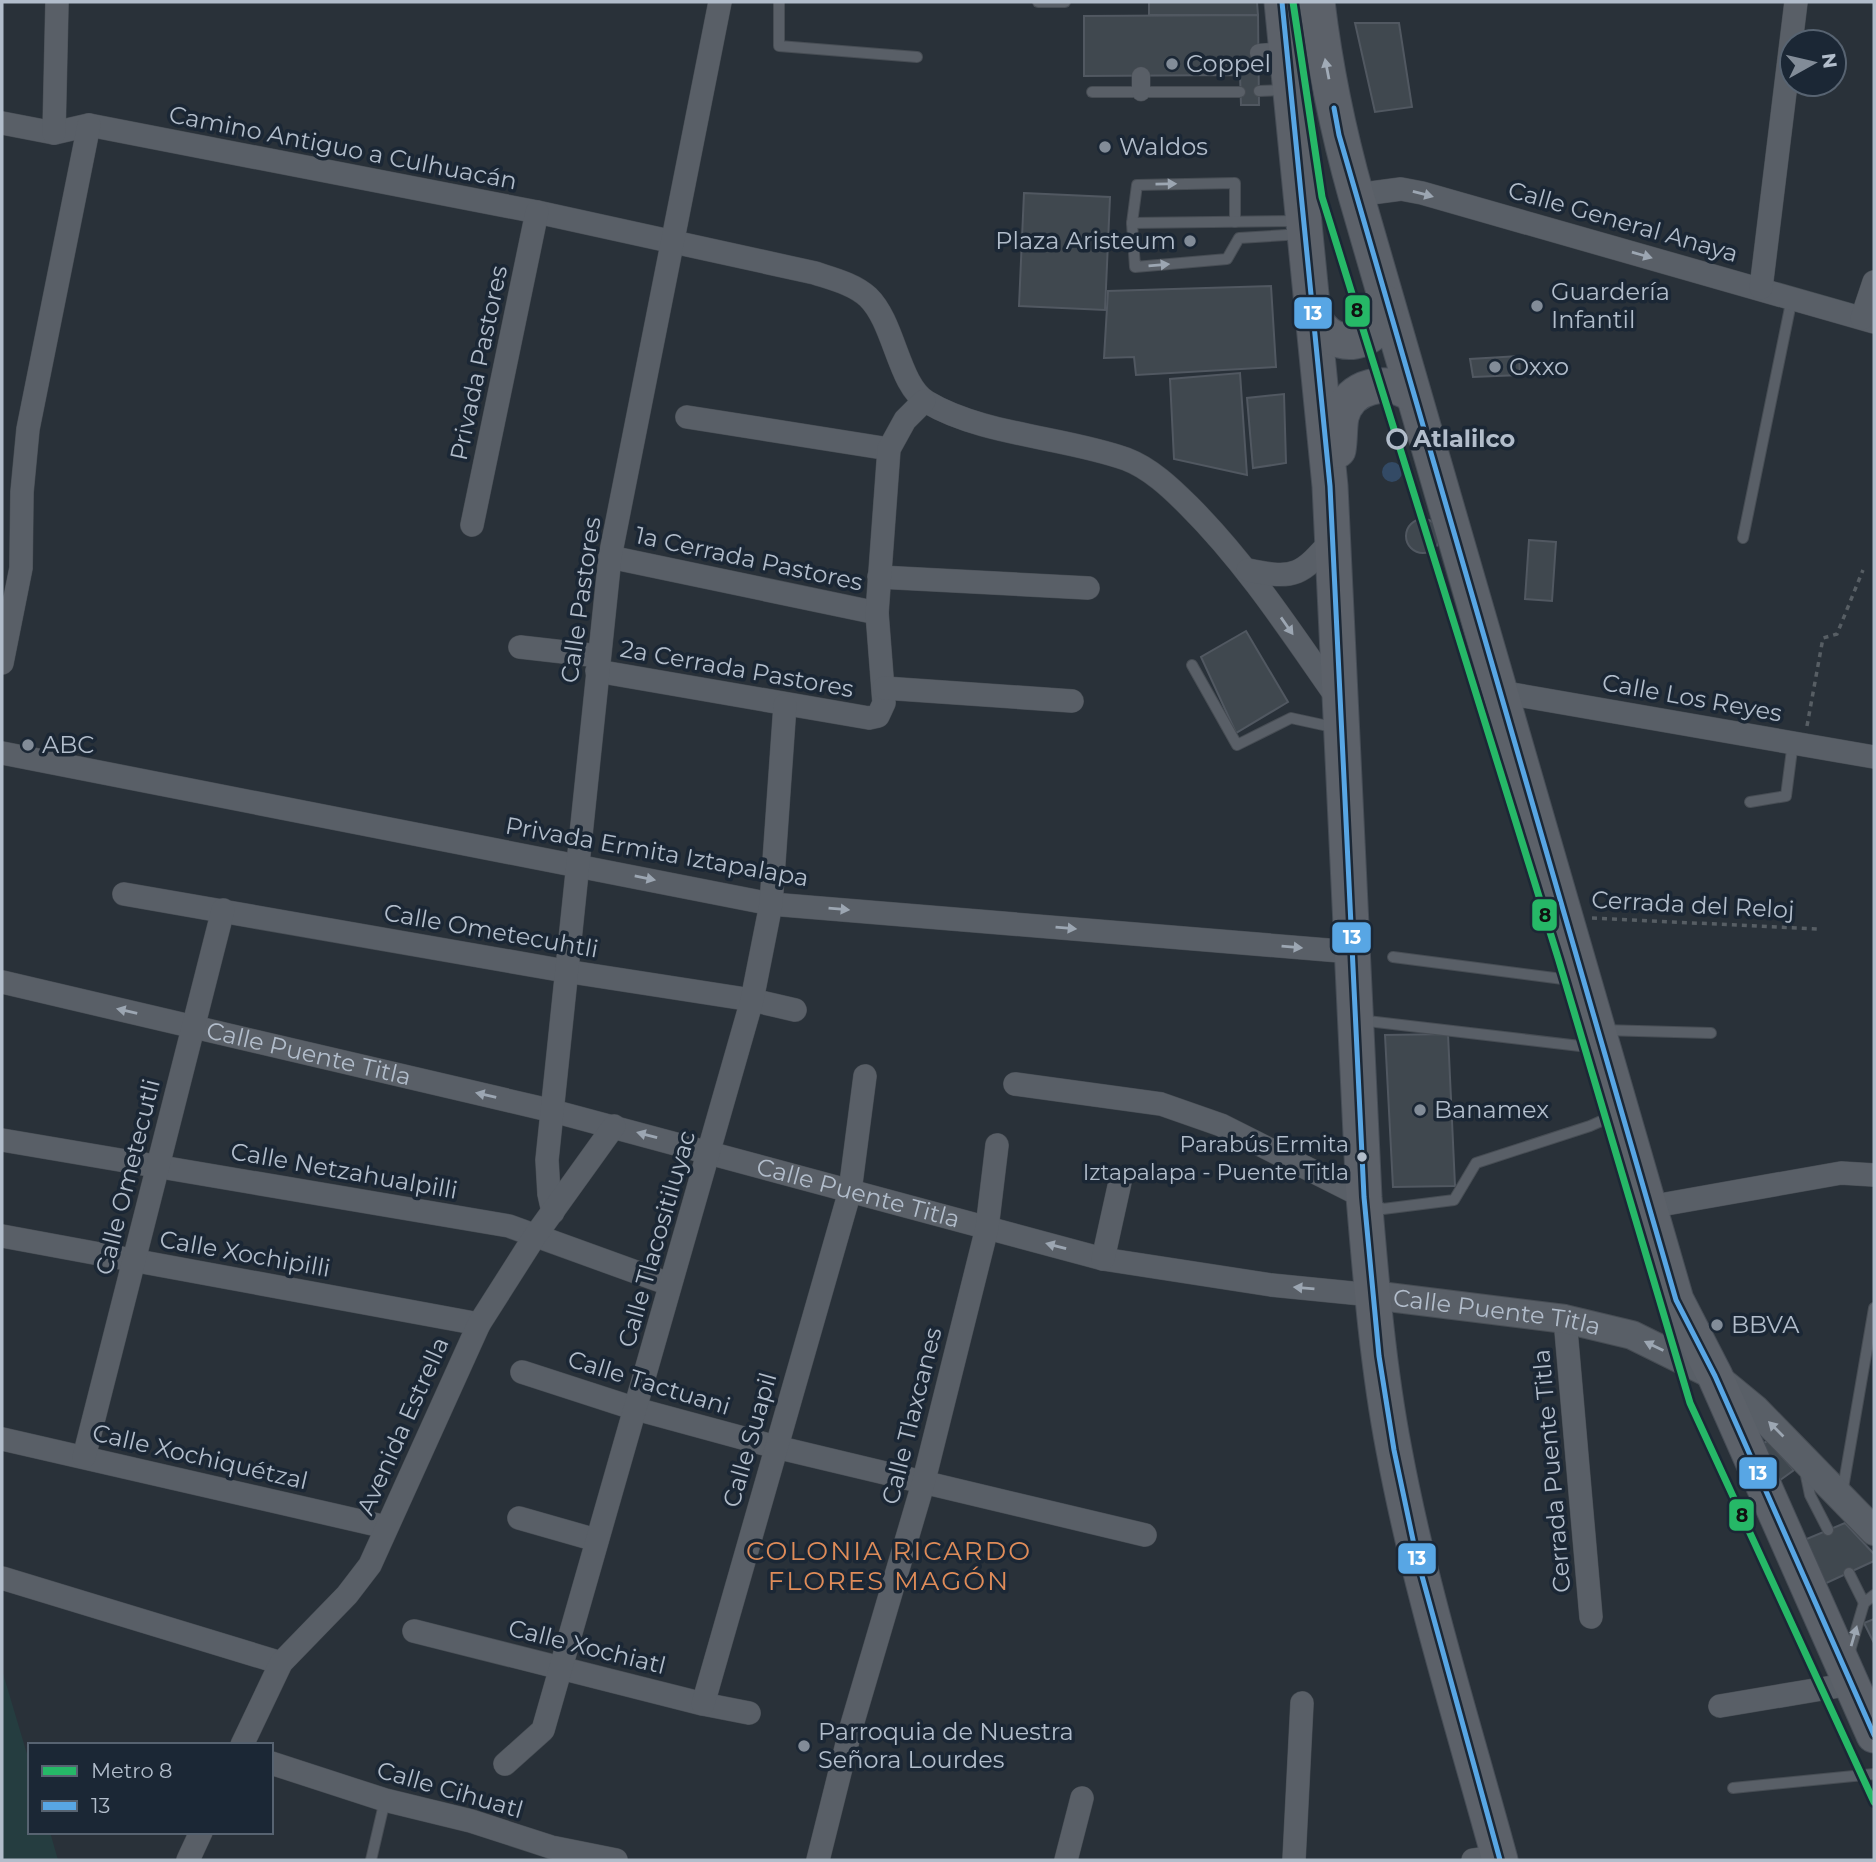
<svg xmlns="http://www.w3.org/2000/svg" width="1876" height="1862" viewBox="0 0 1876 1862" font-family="Montserrat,sans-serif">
<rect width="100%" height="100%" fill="#293139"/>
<!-- green -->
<path fill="#253d40" d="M2 1670 30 1764V1832H50L58 1860H2Z"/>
<!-- water -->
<circle fill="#334a65" cx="1392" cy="472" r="10"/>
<!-- building -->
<g fill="#40484f" stroke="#515861" stroke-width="2">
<path d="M1149 2H1257L1258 15H1149Z"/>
<path d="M1258 15 1259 105H1241L1240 75 1084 76V16Z"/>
<path d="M1355 23H1399L1412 107 1375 112Z"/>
<path d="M1024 193 1110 197 1105 310 1019 306Z"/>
<path d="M1271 286 1276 367 1136 375 1134 357 1104 358 1108 291Z"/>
<path d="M1519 356 1520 375 1473 377 1470 359Z"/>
<path d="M1240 373 1247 475 1174 459 1170 379Z"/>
<path d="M1284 394 1286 463 1253 468 1247 398Z"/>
<circle cx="1423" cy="536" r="17"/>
<path d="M1529 540 1556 542 1552 601 1525 599Z"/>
<path d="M1246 631 1288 702 1236 733 1201 657Z"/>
<path d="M1448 1034 1455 1186 1393 1187 1385 1035Z"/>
<path d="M1768 1441 1794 1470 1772 1486 1754 1447Z"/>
<path d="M1845 1523 1874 1554V1561L1820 1586 1797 1543Z"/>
<path d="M1874 1619V1640L1873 1641 1864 1623Z"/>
</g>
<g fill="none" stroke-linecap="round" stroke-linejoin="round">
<!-- service casing -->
<g stroke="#474d54" stroke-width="12">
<g id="service">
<path d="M779 2V46L917 57"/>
<path d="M1038 2H1065"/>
<path d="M1259 91 1285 90"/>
<path d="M1092 92H1240"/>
<path d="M1235 222V183L1137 185 1132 223 1135 267 1227 259 1239 238 1302 234"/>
<path d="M1132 223 1298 221"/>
<path d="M1743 538 1792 298"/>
<path d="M1192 665 1237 745 1291 718 1337 728"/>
<path d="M1750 802 1786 796 1793 742"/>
<path d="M1393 957 1578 981"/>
<path d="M1359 1020 1597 1048"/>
<path d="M1602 1030 1711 1033"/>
<path d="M1371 1202 1383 1209 1454 1200 1476 1163 1590 1126 1617 1114"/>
<path d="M1805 1471 1810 1495 1828 1530"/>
<path d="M1842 1494 1874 1308"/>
<path d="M1849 1573 1864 1603 1874 1595"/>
<path d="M1849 1654 1864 1603"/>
<path d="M1733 1788 1874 1774"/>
<path d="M371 1860 385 1800"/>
</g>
</g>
<!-- pedestrian casing -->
<g stroke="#474d54" stroke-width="19">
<g id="pedestrian">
<path d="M1259 53 1287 51"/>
<path d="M1141 76V92"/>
</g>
</g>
<!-- minor casing -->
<g stroke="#474d54" stroke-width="24">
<g id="minor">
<path d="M2 123 54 133 89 125 537 212 815 273C833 279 854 284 868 297 895 323 898 385 927 402 982 435 1065 437 1126 459 1150 468 1171 488 1189 506 1247 564 1291 632 1338 699"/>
<path d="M54 133 57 2"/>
<path d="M1356 195 1401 189 1422 193 1874 322"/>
<path d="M1761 288 1796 2"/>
<path d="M1862 318 1874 282"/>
<path d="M687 417 889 449"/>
<path d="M472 525 537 212"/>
<path d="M610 557 877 613"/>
<path d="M1248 570C1296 580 1301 575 1333 539"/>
<path d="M879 577 1088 588"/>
<path d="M520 647 599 656"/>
<path d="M2 663 21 568 22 492 28 429 89 125"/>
<path d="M597 671 869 718 878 716 884 703 877 613 889 449 905 420 924 401"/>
<path d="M884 688 1072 701"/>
<path d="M1500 692 1874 757"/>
<path d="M2 753 771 904 1352 952"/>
<path d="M124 894 565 971 752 1000 795 1010"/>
<path id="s1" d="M2 982 553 1111 1103 1259 1271 1285 1372 1295"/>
<path d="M1015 1084 1161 1104 1221 1125 1364 1197"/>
<path d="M2 1140 509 1226 669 1284"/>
<path d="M1649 1207 1841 1173 1874 1175"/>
<path d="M553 1212 549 1194 547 1160 610 557 720 2"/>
<path d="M2 1236 479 1324"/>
<path d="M1103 1259 1120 1182"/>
<path d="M1565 1319 1591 1617"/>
<path d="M522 1372 636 1409 776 1447 1145 1535"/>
<path d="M2 1439 386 1527"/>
<path d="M84 1457 223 910"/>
<path d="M519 1518 596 1540"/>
<path d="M2 1578 281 1663"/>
<path d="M414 1631 703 1704 749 1713"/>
<path d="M703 1704 850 1191 865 1076"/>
<path d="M1720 1706 1851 1684"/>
<path d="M242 1745 281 1663 347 1595 370 1565 479 1324 535 1236 614 1126"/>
<path d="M271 1763 385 1800 471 1821 551 1847 616 1860"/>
<path d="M505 1764 543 1730 752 1000 771 904 785 705"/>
<path d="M188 1860 201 1832"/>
<path d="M818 1860 851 1728 923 1484 987 1228 997 1145"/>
<path d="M1066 1860 1082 1798"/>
<path d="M1294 1860 1302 1703"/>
<path d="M1473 1860 1499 1856"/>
</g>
</g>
<!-- tertiary casing -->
<g stroke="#474d54" stroke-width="30">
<g id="tertiary">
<path id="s2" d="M1372 1295 1565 1319 1632 1335 1715 1376 1755 1409 1874 1531"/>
</g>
</g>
<!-- primary casing -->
<g stroke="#464d56" stroke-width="37">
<g id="primary">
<path d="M1282 2 1330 486 1364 1197C1371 1281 1378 1367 1394 1450 1420 1589 1463 1724 1500 1860"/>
<path d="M1317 2C1325 68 1338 131 1356 195L1676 1300 1715 1376 1874 1735"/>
<path d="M1314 316C1331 356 1384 347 1386 303"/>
<path d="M1338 450C1340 439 1339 427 1341 417 1349 384 1388 378 1413 395"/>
</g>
</g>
<!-- path -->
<g stroke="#575e64" stroke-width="3.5" stroke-dasharray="5 5" stroke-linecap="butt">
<path d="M1807 726 1823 638 1837 634 1863 570"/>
<path d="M1592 918 1817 929"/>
</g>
<!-- service -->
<use href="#service" stroke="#595f67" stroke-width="10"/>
<!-- pedestrian -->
<use href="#pedestrian" stroke="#595f67" stroke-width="18"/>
<!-- minor -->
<use href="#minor" stroke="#595f67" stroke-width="23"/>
<!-- tertiary -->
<use href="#tertiary" stroke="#595f67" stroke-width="28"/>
<!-- primary -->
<use href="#primary" stroke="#5c6169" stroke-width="35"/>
<!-- bus-1 casing -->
<g stroke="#1b2735" stroke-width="10">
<g id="bus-1">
<path d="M1282 2 1330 486 1364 1197 1379 1356 1394 1450 1416 1554 1500 1860"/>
<path d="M1334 108 1339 135 1676 1300 1715 1376 1874 1735"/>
</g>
</g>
<!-- bus-1 -->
<use href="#bus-1" stroke="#58a6e4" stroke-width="5"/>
<!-- metro-1 casing -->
<g stroke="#1b2735" stroke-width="12">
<path id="metro-1" d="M1293 2 1322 197 1559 961 1690 1403 1874 1802"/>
</g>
<!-- metro-1 -->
<use href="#metro-1" stroke="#26b867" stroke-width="7"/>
</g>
<!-- one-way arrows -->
<defs><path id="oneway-solid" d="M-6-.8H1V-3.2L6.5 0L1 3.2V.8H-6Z" transform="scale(1.75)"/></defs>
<use fill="#a1abb7" href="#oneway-solid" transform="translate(1327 69) rotate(-101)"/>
<g fill="#9ca6b2">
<use href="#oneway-solid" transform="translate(1166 184) rotate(-1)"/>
<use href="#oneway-solid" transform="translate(1423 194) rotate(15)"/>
<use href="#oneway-solid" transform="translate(1642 255) rotate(16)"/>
<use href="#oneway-solid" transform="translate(1159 265) rotate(-5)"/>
<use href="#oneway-solid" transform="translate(1287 626) rotate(55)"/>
<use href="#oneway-solid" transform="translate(645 878) rotate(11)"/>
<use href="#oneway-solid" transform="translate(839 909) rotate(5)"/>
<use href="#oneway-solid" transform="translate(1066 928) rotate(5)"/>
<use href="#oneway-solid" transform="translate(1292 947) rotate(5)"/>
<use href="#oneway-solid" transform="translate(127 1011) rotate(-167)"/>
<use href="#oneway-solid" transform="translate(486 1095) rotate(-167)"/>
<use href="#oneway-solid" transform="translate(647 1135) rotate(-165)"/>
<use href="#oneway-solid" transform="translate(1056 1246) rotate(-165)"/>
<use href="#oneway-solid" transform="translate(1304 1288) rotate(-175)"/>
<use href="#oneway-solid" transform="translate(1654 1346) rotate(-154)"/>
<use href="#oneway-solid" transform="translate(1776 1429) rotate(-135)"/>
<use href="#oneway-solid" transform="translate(1854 1636) rotate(-74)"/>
</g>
<!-- markers -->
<g fill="#828c98" stroke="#1b2735" stroke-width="2.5">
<circle cx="1172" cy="64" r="7"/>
<circle cx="1105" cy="147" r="7"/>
<circle cx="1190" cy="241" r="7"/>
<circle cx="1537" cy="306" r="7"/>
<circle cx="1495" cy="367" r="7"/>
<circle cx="28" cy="745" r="7"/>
<circle cx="1420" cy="1110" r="7"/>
<circle cx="1717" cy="1325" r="7"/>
<circle cx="804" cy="1746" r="7"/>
</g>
<circle fill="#1b2735" stroke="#b2bdcb" stroke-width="3.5" cx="1397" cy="439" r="9"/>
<circle fill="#b2bdcb" stroke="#1b2735" stroke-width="2.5" cx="1362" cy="1157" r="6"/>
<g text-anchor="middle" stroke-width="7" stroke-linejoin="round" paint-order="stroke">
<!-- bus labels -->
<g font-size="22" fill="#b2bdcb" stroke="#1b2735" text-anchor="end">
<text x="1349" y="1152">Parabús Ermita<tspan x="1349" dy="28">Iztapalapa - Puente Titla</tspan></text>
</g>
<!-- poi labels -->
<g font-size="24" fill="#b2bdcb" stroke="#1b2735" text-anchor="start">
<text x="1186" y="72">Coppel</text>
<text x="1119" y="155">Waldos</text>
<text x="1176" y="249" text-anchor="end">Plaza Aristeum</text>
<text x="1551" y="300">Guardería<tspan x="1551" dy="28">Infantil</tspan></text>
<text x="1509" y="375">Oxxo</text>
<text x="42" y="753">ABC</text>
<text x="1434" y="1118">Banamex</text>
<text x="1731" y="1333">BBVA</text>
<text x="818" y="1740">Parroquia de Nuestra<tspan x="818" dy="28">Señora Lourdes</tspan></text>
</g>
<!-- street labels -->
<g font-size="24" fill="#b2bdcb" stroke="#1b2735">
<text transform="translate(343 148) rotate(11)" y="8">Camino Antiguo a Culhuacán</text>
<text transform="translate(1623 222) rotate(16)" y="8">Calle General Anaya</text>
<text transform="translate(479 363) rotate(-78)" y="8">Privada Pastores</text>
<text transform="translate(749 559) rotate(12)" y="8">1a Cerrada Pastores</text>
<text transform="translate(581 600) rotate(-82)" y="8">Calle Pastores</text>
<text transform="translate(737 669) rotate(10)" y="8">2a Cerrada Pastores</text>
<text transform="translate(1692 698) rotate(10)" y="8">Calle Los Reyes</text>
<text transform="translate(657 852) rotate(10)" y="8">Privada Ermita Iztapalapa</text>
<text transform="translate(1693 905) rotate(3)" y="8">Cerrada del Reloj</text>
<text transform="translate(491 931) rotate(10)" y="8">Calle Ometecuhtli</text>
<text dy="8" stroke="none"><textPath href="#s1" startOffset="315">Calle Puente Titla</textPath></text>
<text transform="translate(344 1171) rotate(10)" y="8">Calle Netzahualpilli</text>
<text transform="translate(128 1177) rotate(-76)" y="8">Calle Ometecutli</text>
<text dy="8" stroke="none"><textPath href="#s1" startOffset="882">Calle Puente Titla</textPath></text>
<text transform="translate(657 1239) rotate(-74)" y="8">Calle Tlacositiluyac</text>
<text transform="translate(245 1254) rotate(10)" y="8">Calle Xochipilli</text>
<text dy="8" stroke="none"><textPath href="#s2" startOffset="126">Calle Puente Titla</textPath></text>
<text transform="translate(649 1383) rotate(17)" y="8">Calle Tactuani</text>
<text transform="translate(912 1416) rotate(-76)" y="8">Calle Tlaxcanes</text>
<text transform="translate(403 1426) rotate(-66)" y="8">Avenida Estrella</text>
<text transform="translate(750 1440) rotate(-74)" y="8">Calle Suapil</text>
<text transform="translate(200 1457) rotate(13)" y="8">Calle Xochiquétzal</text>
<text transform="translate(1552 1471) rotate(-95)" y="8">Cerrada Puente Titla</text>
<text transform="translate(587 1647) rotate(14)" y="8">Calle Xochiatl</text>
<text transform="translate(450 1790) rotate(16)" y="8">Calle Cihuatl</text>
</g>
<!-- stop labels -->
<g font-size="24" font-weight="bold" fill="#b2bdcb" stroke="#1b2735" text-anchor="start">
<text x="1413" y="447">Atlalilco</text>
</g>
<!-- neighbourhood labels -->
<g font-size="26" letter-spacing="2" fill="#df8c59" stroke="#1b2735">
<text x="889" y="1560">COLONIA RICARDO<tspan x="889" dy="30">FLORES MAGÓN</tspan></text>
</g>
</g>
<g stroke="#1b2735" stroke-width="2.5">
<rect x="1344" y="294" width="27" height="34" rx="7" fill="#26b867"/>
<rect x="1293" y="296" width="40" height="34" rx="7" fill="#58a6e4"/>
<rect x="1531" y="898" width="27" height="34" rx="7" fill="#26b867"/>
<rect x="1331" y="921" width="41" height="33" rx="7" fill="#58a6e4"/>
<rect x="1738" y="1456" width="40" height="34" rx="7" fill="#58a6e4"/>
<rect x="1728" y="1498" width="27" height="34" rx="7" fill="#26b867"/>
<rect x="1397" y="1542" width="40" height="33" rx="7" fill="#58a6e4"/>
</g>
<g font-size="19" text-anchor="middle" font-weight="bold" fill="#fff">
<text x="1313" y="320">13</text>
<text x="1352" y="944">13</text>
<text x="1758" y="1480">13</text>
<text x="1417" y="1565">13</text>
</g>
<g font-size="19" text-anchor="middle" font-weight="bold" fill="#111">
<text x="1357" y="317">8</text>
<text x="1545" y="922">8</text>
<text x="1742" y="1522">8</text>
</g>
<!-- border -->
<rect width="1876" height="1862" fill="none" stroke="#b2bdcb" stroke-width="7"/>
<!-- legend -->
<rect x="28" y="1743" width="245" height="91" fill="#1b2735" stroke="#576371" stroke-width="2"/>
<rect x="42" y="1766" width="35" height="10" fill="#26b867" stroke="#576371" stroke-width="2"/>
<text x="91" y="1778" font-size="21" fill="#b2bdcb">Metro 8</text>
<rect x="42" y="1801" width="35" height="10" fill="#58a6e4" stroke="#576371" stroke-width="2"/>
<text x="91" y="1813" font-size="21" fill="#b2bdcb">13</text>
<!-- north arrow -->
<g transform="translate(1813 63) rotate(82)"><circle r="33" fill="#1b2735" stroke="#576371" stroke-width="2"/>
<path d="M0-5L12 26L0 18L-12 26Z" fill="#828c98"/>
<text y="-10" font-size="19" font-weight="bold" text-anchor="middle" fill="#b2bdcb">N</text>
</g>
</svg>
